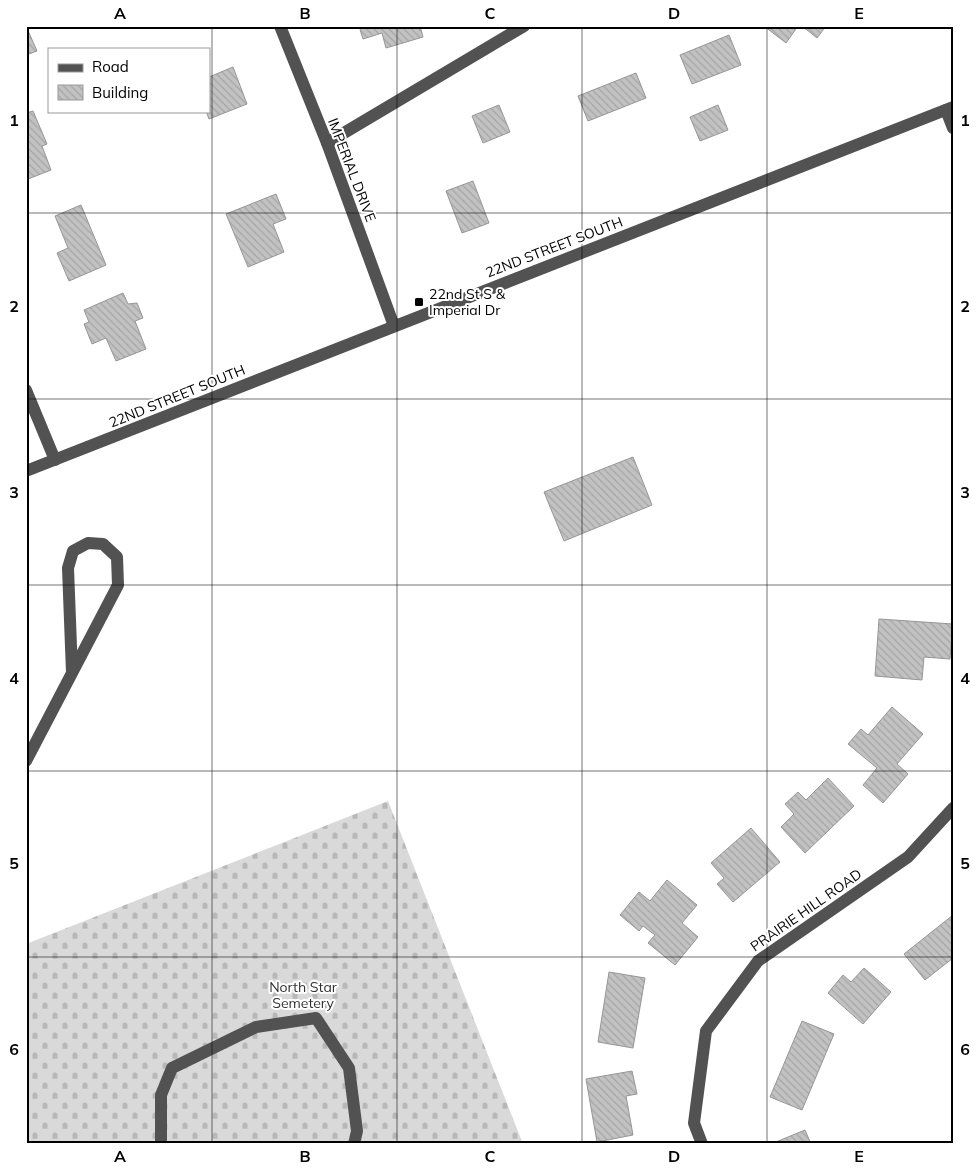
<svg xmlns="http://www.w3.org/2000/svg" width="979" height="1170" viewBox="0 0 979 1170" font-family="Mulish,sans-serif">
<defs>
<pattern id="cemetery-stones" width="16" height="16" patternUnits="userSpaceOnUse" patternTransform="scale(1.25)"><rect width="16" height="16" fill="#d9d9d9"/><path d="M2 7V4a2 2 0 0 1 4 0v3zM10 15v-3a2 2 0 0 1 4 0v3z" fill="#b8b8b8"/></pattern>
<pattern id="building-back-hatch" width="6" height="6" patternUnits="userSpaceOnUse" patternTransform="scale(1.25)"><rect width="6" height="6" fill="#c2c2c2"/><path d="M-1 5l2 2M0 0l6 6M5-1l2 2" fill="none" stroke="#a5a5a5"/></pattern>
</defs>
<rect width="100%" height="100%" fill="#fff"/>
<!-- cemetery -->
<path fill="url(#cemetery-stones)" d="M388 801 523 1144H26V944Z"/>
<!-- building -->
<g fill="url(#building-back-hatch)" stroke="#969696">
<path d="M26 26 37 51 26 55Z"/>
<path d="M359 26H420L423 37 386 48 382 33 363 39Z"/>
<path d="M764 26H798L786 43Z"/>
<path d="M802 26H826L817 38Z"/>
<path d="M729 35 741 65 692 84 680 55Z"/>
<path d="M233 67 247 104 209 119 206 111H209V77Z"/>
<path d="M636 73 646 98 588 121 578 96Z"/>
<path d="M499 105 510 132 483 143 472 116Z"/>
<path d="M718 105 728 130 700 141 690 117Z"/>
<path d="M33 111 47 144 42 146 51 170 28 179 26 113Z"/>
<path d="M473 181 489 223 462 233 446 191Z"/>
<path d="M276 194 286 219 273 224 284 252 248 267 226 214Z"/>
<path d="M81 205 106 265 69 281 57 253 68 248 55 216Z"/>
<path d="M123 293 128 304 137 303 143 318 135 321 146 349 116 361 106 338 92 344 84 324 89 322 84 310Z"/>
<path d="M633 457 652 505 564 541 544 492Z"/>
<path d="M879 619 953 624 950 659 924 657 922 680 875 676Z"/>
<path d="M892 707 923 734 897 764 908 774 883 803 863 785 877 768 848 744 861 729 868 735Z"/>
<path d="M828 778 854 806 805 853 781 827 794 814 785 804 798 792 806 800Z"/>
<path d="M751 828 780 862 733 902 717 884 724 878 711 863Z"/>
<path d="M667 880 697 905 682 923 698 937 675 965 648 943 655 935 643 926 639 931 620 915 639 892 650 901Z"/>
<path d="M953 915V958L925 980 904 954Z"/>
<path d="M864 968 891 992 863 1024 828 993 843 975 851 982Z"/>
<path d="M609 972 645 978 633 1048 598 1042Z"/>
<path d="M802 1021 834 1034 802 1110 770 1097Z"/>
<path d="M632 1071 637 1094 626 1096 633 1135 597 1142 586 1079Z"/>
<path d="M805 1130 811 1144H771Z"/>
</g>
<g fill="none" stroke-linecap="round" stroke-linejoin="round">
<!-- minor -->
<g stroke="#525252" stroke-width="12">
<path d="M280 26 327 143 394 326"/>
<path d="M946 110 953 128"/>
<path d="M327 143 524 26"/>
<path d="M26 390 55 460"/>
<path d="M26 471 953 107"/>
<path d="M26 761 118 585 117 557 103 544 88 543 73 551 68 568 72 673"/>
<path d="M161 1144V1095L172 1068 256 1027 316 1018 349 1068 357 1131 354 1144"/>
<path d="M702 1144 694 1123 706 1031 758 961 908 857 953 808"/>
</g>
</g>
<!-- grid -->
<path fill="none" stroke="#000" stroke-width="1" stroke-opacity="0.55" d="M212 26V1144M397 26V1144M582 26V1144M767 26V1144M26 213H953M26 399H953M26 585H953M26 771H953M26 957H953"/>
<!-- markers -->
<rect fill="#000" stroke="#fff" stroke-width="2" x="414" y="297" width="10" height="10" rx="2.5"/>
<g text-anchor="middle" stroke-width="4" stroke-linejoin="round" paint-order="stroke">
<!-- street labels -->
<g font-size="14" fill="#000" stroke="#fff">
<text transform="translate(352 170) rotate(69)" y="5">IMPERIAL DRIVE</text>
<text transform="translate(554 247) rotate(-21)" y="5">22ND STREET SOUTH</text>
<text transform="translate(177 396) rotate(-22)" y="5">22ND STREET SOUTH</text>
<text transform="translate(806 910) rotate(-35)" y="5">PRAIRIE HILL ROAD</text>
</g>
<!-- poi labels -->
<g font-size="14" fill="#000" stroke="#fff" text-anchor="start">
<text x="429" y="299">22nd St S &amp;<tspan x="429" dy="16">Imperial Dr</tspan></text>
</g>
<!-- park labels -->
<g font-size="14" fill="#303030" stroke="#fff">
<text x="303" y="992">North Star<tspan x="303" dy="16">Semetery</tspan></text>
</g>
</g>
<!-- border -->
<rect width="979" height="1170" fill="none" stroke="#ffffff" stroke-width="55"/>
<!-- legend -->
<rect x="48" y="48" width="162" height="65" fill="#ffffff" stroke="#999999"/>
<rect x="58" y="64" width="25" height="8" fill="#525252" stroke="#999999"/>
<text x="92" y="72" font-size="15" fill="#000000">Road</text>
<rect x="58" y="85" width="25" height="15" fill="url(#building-back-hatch)" stroke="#999999"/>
<text x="92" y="98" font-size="15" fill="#000000">Building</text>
<rect x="28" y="28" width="924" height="1114" fill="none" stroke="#000" stroke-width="2"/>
<g font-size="16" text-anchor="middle" font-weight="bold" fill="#000">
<text x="120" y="19">A</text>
<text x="305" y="19">B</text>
<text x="490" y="19">C</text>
<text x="674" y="19">D</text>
<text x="859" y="19">E</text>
<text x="14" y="126">1</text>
<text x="965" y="126">1</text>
<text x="14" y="312">2</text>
<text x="965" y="312">2</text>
<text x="14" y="498">3</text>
<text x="965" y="498">3</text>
<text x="14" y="684">4</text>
<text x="965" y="684">4</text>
<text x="14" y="869">5</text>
<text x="965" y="869">5</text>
<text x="14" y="1055">6</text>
<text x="965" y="1055">6</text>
<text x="120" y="1162">A</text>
<text x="305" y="1162">B</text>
<text x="490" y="1162">C</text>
<text x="674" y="1162">D</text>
<text x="859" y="1162">E</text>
</g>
</svg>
